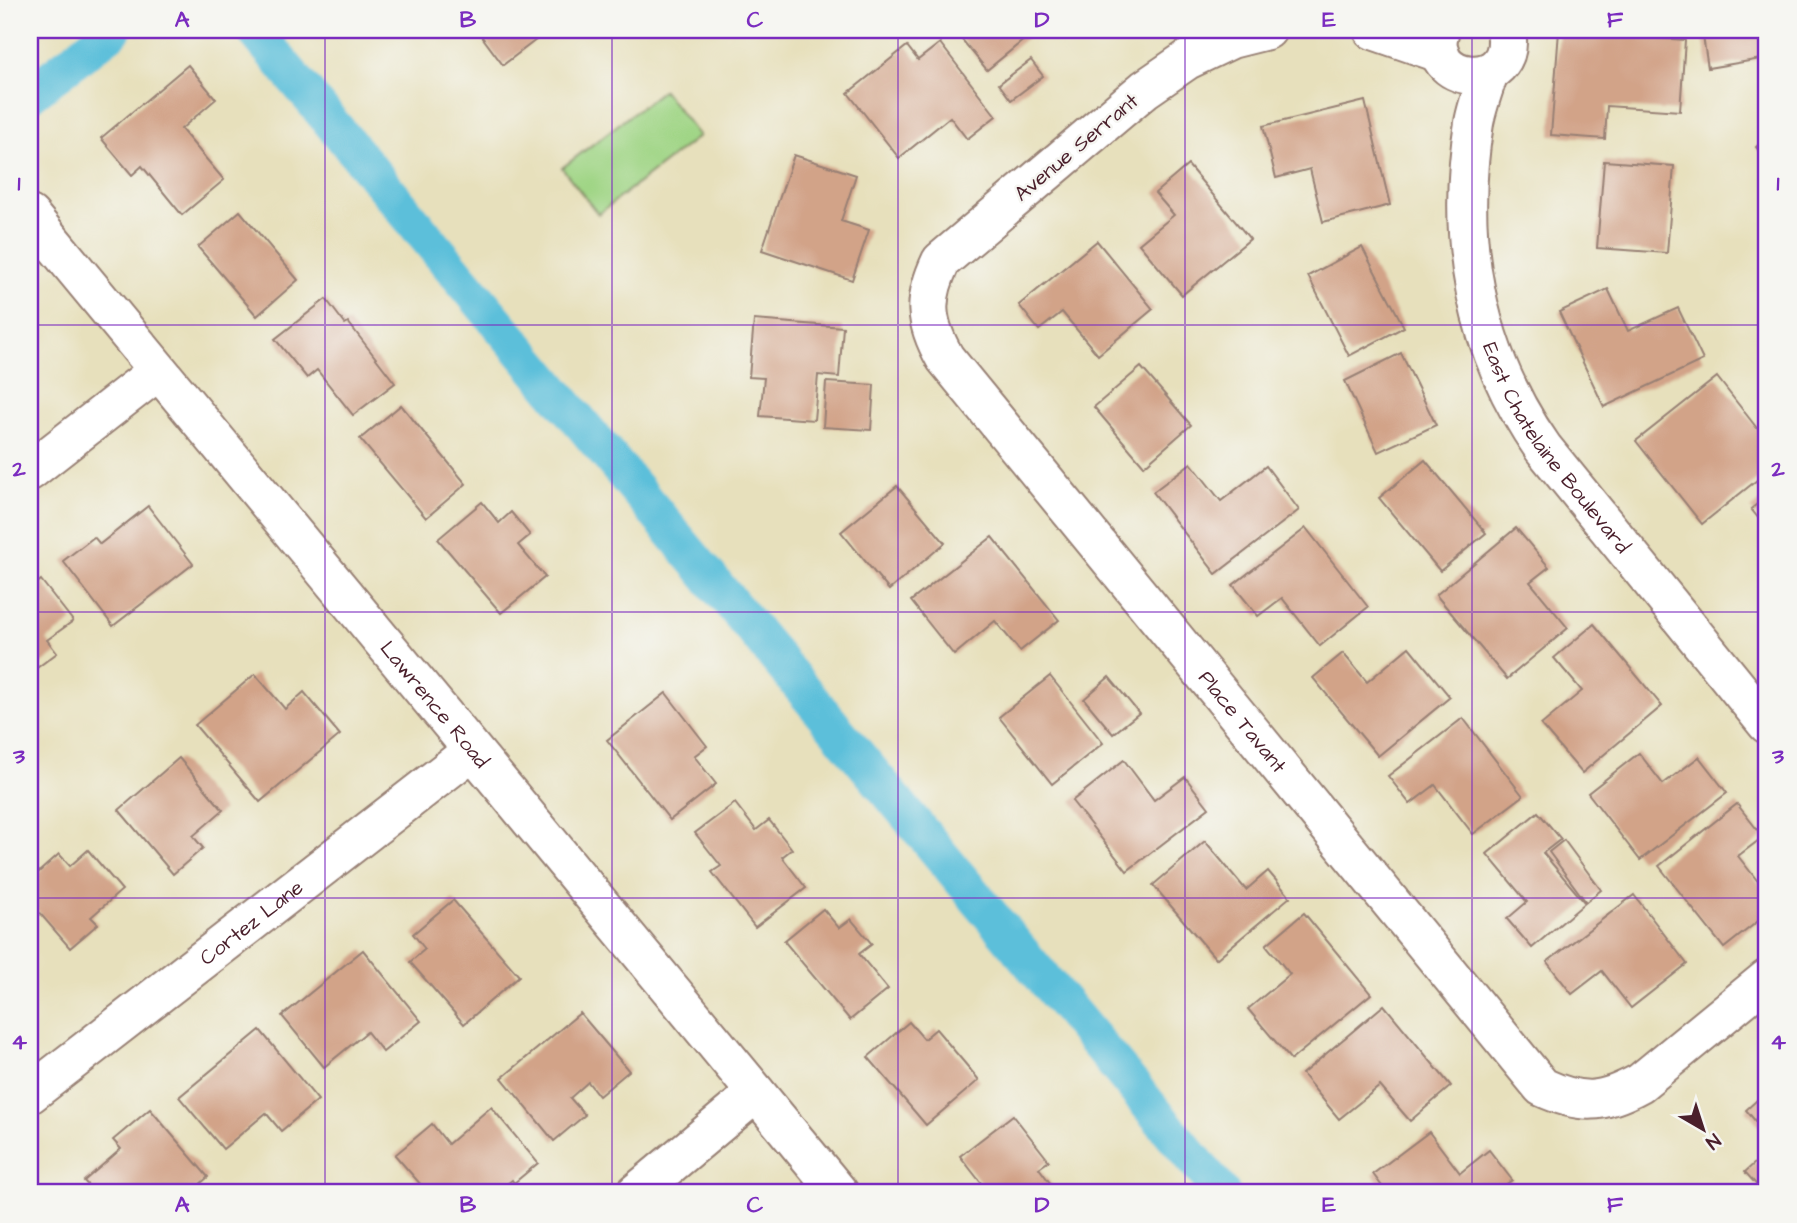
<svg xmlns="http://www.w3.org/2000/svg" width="1797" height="1223" viewBox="0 0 1797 1223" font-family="'Architects Daughter',sans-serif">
<rect width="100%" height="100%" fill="#f6f6f2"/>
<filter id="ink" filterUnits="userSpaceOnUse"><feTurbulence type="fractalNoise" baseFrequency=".0143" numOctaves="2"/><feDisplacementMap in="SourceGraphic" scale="14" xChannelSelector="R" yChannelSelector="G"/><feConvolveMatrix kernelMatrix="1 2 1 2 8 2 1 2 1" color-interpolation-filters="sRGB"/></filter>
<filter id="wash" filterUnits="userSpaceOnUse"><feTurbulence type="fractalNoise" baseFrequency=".00686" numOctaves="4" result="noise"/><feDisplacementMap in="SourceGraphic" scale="28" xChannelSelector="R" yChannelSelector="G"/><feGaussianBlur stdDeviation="1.57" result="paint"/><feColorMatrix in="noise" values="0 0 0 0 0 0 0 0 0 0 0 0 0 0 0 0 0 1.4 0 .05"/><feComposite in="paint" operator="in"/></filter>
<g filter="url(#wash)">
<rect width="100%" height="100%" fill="#e7e0bc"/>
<!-- green -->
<path fill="#a0d586" stroke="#757a58" stroke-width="2" d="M663 90 699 136 598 214 562 168Z"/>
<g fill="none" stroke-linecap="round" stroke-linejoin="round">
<!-- canal -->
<g stroke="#5cbfda" stroke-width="37">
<path d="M254 30 1222 1193"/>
<path d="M30 94 113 30"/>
</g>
</g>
<g id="blocks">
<!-- building -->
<g fill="#d2a388">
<path d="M477 30H549L503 65Z"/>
<path d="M954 30H1036L987 70Z"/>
<path d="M1087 30H1101L1093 37Z"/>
<path d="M1702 30H1767V58L1708 68Z"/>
<path d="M1559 31 1685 40 1680 111 1607 106 1605 139 1551 135Z"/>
<path d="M940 43 996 116 967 139 950 117 899 158 848 93 907 46 918 60Z"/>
<path d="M1031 60 1043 76 1011 100 999 84Z"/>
<path d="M188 65 216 99 181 129 224 180 182 215 142 166 132 175 101 138Z"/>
<path d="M1365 101 1390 205 1323 222 1310 169 1276 178 1263 126Z"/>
<path d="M1767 137V160L1756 147Z"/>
<path d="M794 155 856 175 841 221 869 230 852 280 762 250Z"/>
<path d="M1604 161 1674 166 1667 253 1597 248Z"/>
<path d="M1188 165 1250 239 1182 295 1139 244 1174 215 1155 193Z"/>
<path d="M240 211 298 280 257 316 198 247Z"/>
<path d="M1097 241 1153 309 1098 355 1062 312 1039 330 1019 305Z"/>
<path d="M1362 247 1404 327 1349 356 1308 276Z"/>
<path d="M1608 289 1628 331 1678 308 1703 360 1604 407 1559 312Z"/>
<path d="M326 299 345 324 348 322 395 383 353 415 317 370 307 378 275 339Z"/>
<path d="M754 320 843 327 839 377 818 375 814 420 760 416 764 378 749 377Z"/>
<path d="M1401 353 1436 425 1378 452 1345 381Z"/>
<path d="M1141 367 1191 425 1144 466 1094 407Z"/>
<path d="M1717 377 1767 441V472L1702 524 1636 441Z"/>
<path d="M826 382 874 385 871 430 823 427Z"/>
<path d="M401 405 466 484 426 518 360 439Z"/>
<path d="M1425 460 1486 533 1440 571 1379 498Z"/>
<path d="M1191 463 1221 501 1266 466 1299 510 1216 574 1153 492Z"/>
<path d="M897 486 945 543 889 590 841 532Z"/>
<path d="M1767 496V529L1751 509Z"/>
<path d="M482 502 499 523 511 512 530 535 518 545 545 577 501 613 438 539Z"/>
<path d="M148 506 193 564 113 626 63 561 94 537 100 544Z"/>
<path d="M1306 528 1368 607 1320 646 1282 598 1258 616 1233 585Z"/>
<path d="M1516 528 1549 567 1530 582 1568 628 1507 679 1436 595Z"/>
<path d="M992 537 1059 620 1020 651 995 621 954 655 911 601Z"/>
<path d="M41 580 73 621 47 640 57 653 30 673V589Z"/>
<path d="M1594 624 1662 706 1582 773 1541 725 1582 691 1554 658Z"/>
<path d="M1409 647 1450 697 1378 756 1313 678 1343 653 1367 682Z"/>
<path d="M255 674 285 709 304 692 340 735 260 802 195 725Z"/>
<path d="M1050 676 1103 743 1052 784 999 717Z"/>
<path d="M1109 677 1139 713 1113 734 1084 699Z"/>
<path d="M666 693 707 746 694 756 716 784 670 820 607 740Z"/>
<path d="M1463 718 1523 796 1473 834 1435 785 1410 804 1388 776Z"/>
<path d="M1639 753 1663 784 1699 757 1727 793 1640 860 1588 793Z"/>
<path d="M179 758 223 810 193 836 203 848 173 874 119 810Z"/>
<path d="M1124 760 1154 800 1185 777 1209 808 1127 871 1072 801Z"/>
<path d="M735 803 756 830 769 820 792 849 782 857 806 888 755 927 712 872 721 866 695 833Z"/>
<path d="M1737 804 1763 837 1738 856 1767 893V914L1724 948 1659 866Z"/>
<path d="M1538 812 1561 839 1543 853 1585 903 1532 948 1507 919 1527 902 1487 854Z"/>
<path d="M1564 840 1601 890 1586 902 1549 852Z"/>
<path d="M1205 841 1246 890 1268 871 1290 897 1216 959 1153 885Z"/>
<path d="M88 850 122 890 91 917 98 924 70 948 30 902V880L59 854 70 866Z"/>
<path d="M1634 895 1687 964 1631 1008 1602 971 1572 994 1547 962Z"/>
<path d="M453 900 519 976 464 1024 410 962 425 949 413 934Z"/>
<path d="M823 909 839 928 851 919 872 944 859 954 888 989 850 1020 784 941Z"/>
<path d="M1304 913 1371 994 1291 1060 1248 1009 1290 974 1266 945Z"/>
<path d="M363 950 421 1021 383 1052 367 1032 324 1067 282 1016Z"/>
<path d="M1384 1005 1451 1086 1410 1121 1380 1086 1339 1119 1302 1074Z"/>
<path d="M580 1013 629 1071 599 1096 588 1082 570 1098 585 1115 554 1141 502 1078Z"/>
<path d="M909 1022 924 1039 936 1029 979 1080 926 1125 868 1057Z"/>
<path d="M260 1030 318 1100 281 1131 266 1113 223 1149 179 1097Z"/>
<path d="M1767 1091V1135L1746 1110Z"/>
<path d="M491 1107 538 1163 514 1183 512 1180 496 1193H428L395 1155 432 1124 448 1144Z"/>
<path d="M150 1109 208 1177 190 1193H95L84 1181 121 1149 113 1140Z"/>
<path d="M1013 1115 1049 1161 1039 1168 1056 1191 1053 1193H989L960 1156Z"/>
<path d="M1429 1132 1460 1173 1489 1150 1512 1180 1495 1193H1387L1373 1174Z"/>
<path d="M1767 1152V1193H1764L1745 1172Z"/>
</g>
</g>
</g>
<g filter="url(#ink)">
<use href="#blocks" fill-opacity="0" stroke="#988074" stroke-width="2"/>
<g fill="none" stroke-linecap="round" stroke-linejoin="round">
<!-- minor casing -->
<g stroke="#988074" stroke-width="42">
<g id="minor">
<path id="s1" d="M1267 30 1231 39 1187 60 1145 89 941 261C923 299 924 321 945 358L1542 1087C1581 1105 1602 1104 1640 1083L1767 979"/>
<path d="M1373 30 1440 53"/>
<path d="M1440 30C1421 83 1518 96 1506 30"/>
<path id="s2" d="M1489 72C1484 88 1477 106 1474 123 1455 239 1475 351 1543 448L1767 724"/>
<path id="s3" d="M30 215 839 1193"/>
<path d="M30 471 158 371"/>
<path id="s4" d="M30 1094 472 751"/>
<path d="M636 1193 756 1093"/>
</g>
</g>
<!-- minor -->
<use href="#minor" stroke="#fff" stroke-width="38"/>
</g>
</g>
<!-- grid -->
<path fill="none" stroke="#7b2cbf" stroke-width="2" stroke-opacity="0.55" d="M325 30V1193M612 30V1193M898 30V1193M1185 30V1193M1472 30V1193M30 325H1767M30 612H1767M30 898H1767"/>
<g text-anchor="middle" stroke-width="5" stroke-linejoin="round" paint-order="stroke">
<!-- street labels -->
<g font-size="21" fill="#4a1f2b" stroke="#f6f6f2">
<text transform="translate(1076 147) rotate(-40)" y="7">Avenue Serrant</text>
<text dy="7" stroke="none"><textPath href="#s2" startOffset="401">East Chatelaine Boulevard</textPath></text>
<text dy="7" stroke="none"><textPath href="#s3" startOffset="635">Lawrence Road</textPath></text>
<text dy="7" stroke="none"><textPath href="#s1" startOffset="976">Place Tavant</textPath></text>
<text dy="7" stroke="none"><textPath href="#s4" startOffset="280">Cortez Lane</textPath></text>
</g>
</g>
<!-- margin -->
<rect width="1797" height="1223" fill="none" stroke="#f6f6f2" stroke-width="77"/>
<!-- north arrow -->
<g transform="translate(1703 1129) rotate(141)" stroke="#f6f6f2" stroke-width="5" paint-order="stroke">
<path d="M0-5L12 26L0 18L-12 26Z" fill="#4a1f2b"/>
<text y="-10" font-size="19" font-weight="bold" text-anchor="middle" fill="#4a1f2b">N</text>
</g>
<rect x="38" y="38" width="1720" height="1146" fill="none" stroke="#7b2cbf" stroke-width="2.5"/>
<g font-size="23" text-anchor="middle" font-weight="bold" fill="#7b2cbf">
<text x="182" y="27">A</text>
<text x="468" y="27">B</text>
<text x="755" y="27">C</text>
<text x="1042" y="27">D</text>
<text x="1329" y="27">E</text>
<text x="1615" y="27">F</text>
<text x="19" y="190">1</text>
<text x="1778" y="190">1</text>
<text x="19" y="476">2</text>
<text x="1778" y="476">2</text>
<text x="19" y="763">3</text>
<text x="1778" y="763">3</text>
<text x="19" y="1049">4</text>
<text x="1778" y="1049">4</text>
<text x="182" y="1212">A</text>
<text x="468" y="1212">B</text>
<text x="755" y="1212">C</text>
<text x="1042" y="1212">D</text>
<text x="1329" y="1212">E</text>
<text x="1615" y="1212">F</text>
</g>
</svg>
